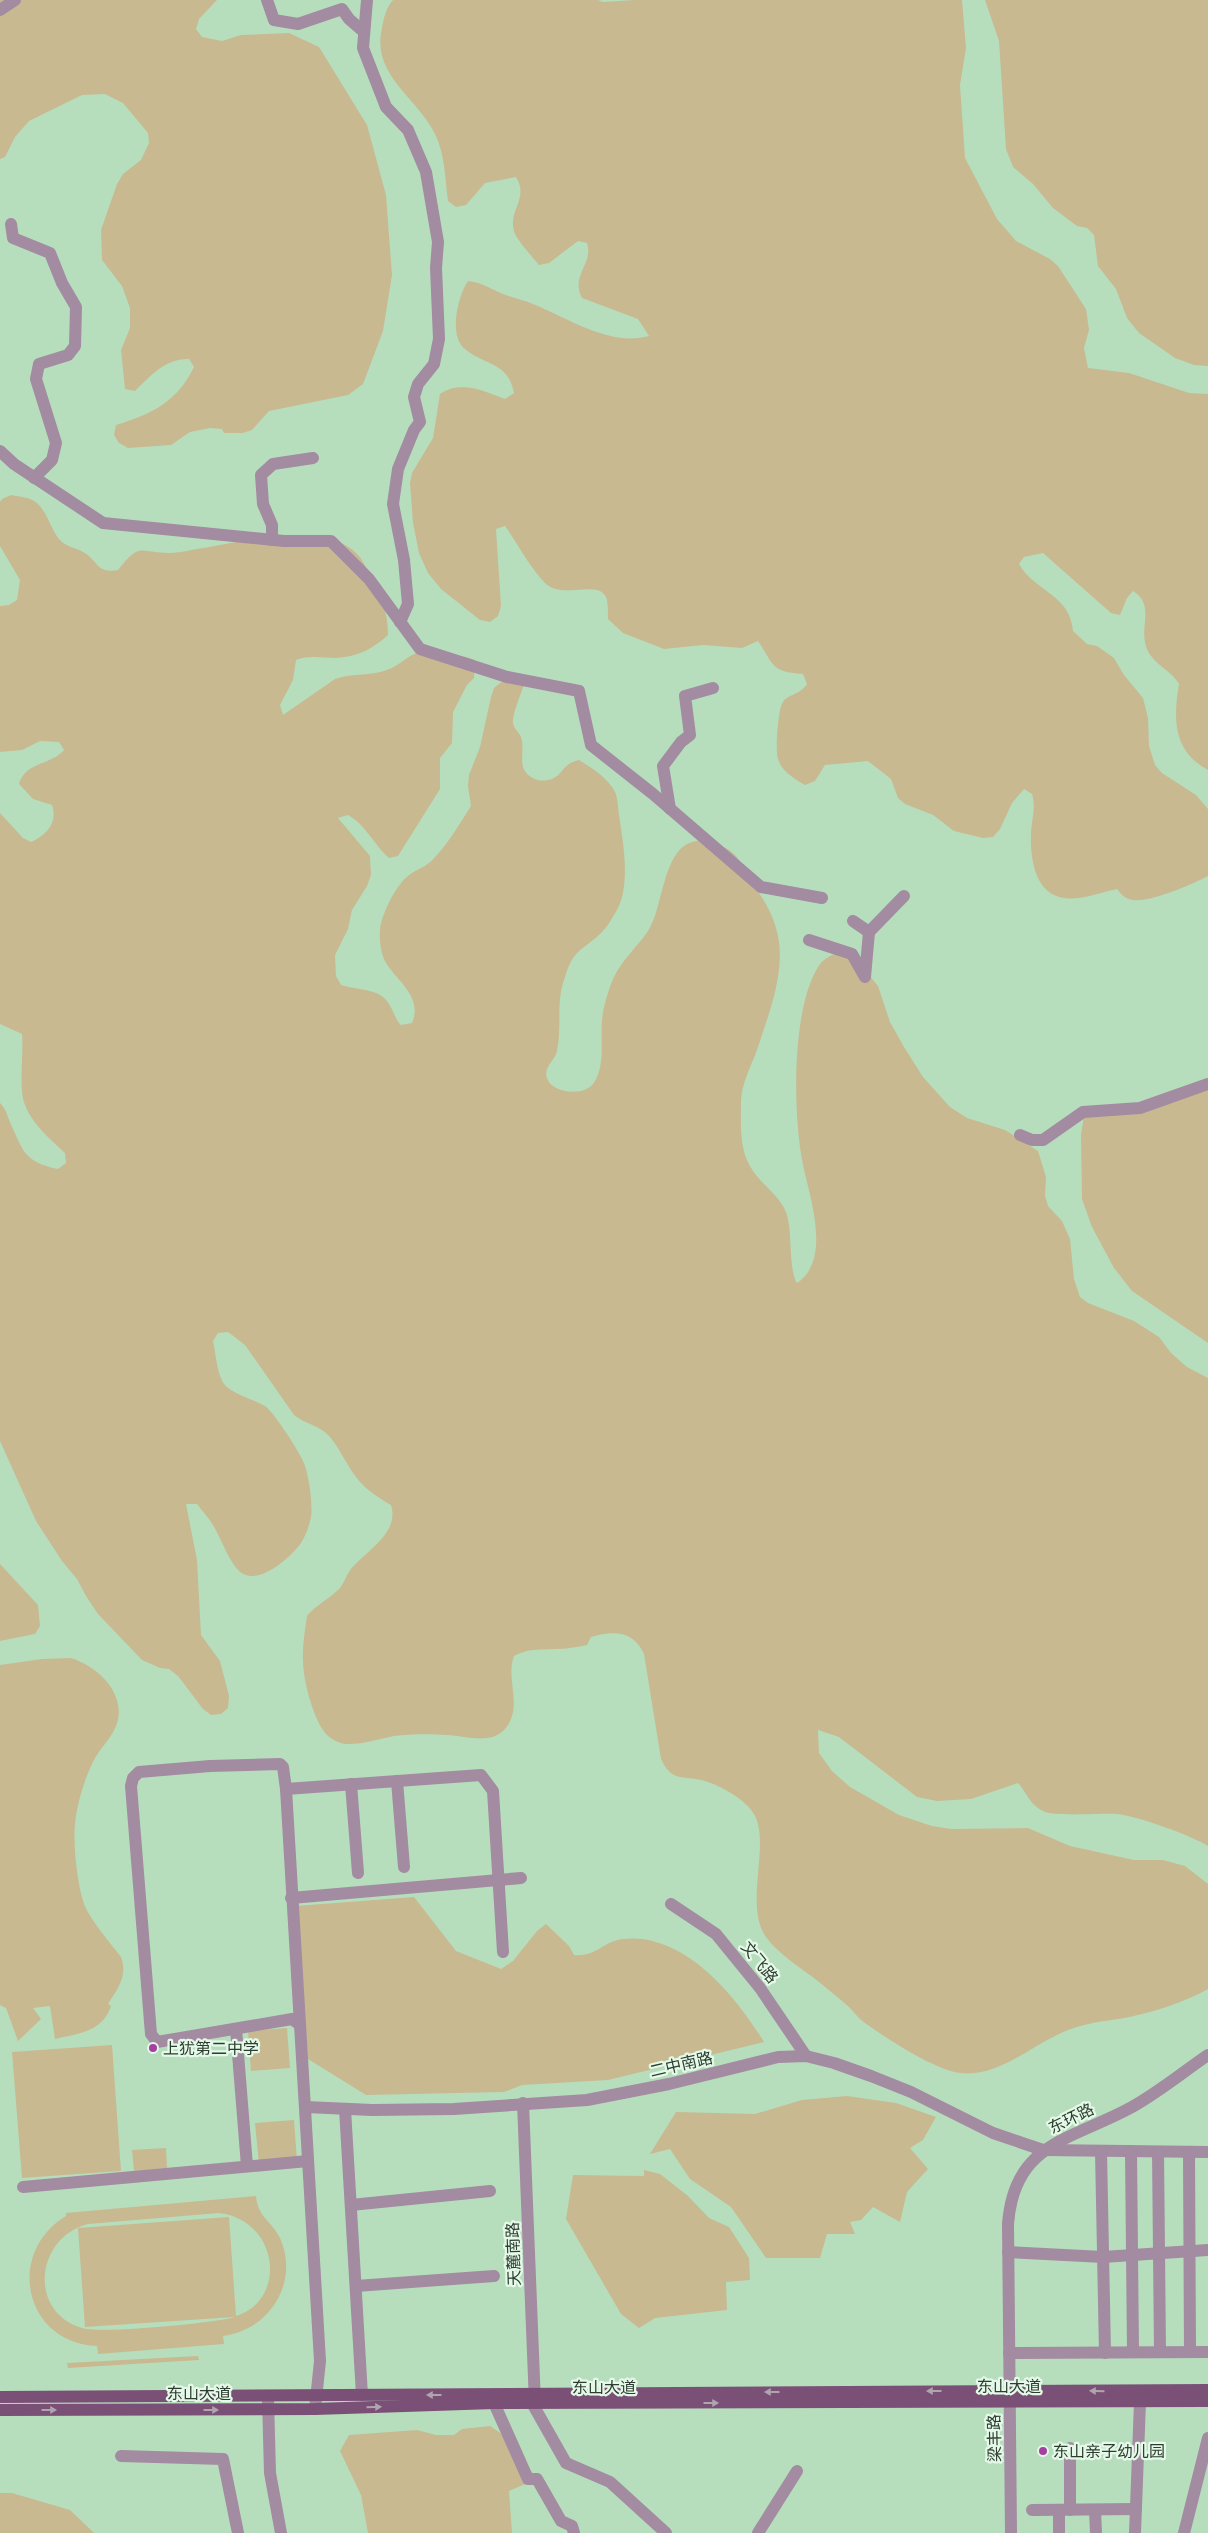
<svg xmlns="http://www.w3.org/2000/svg" width="1208" height="2533" viewBox="0 0 1208 2533" font-family="'DejaVu Sans','Noto Sans SC',sans-serif">
<rect width="100%" height="100%" fill="#b6debd"/>
<!-- green -->
<g fill="#c8b991" fill-rule="evenodd">
<path d="M0 0H217L199 19 196 29 202 37 222 41 241 35 289 33 319 47 367 125 386 195 392 275 383 331 363 384 348 395 269 411 252 430 243 433H224L222 429 210 428 190 432 171 445 128 448 119 443 114 435 116 425C152 414 177 402 194 367L189 359C166 358 150 376 135 391L125 389 121 350 130 328V308L122 286 102 260 101 230 117 184 123 174 141 160 149 143 148 133 123 103 105 94 82 95 29 121 15 137 5 157 0 159Z"/>
<path d="M393 0H598L603 2 634 0H962L966 48 960 85 965 158 997 219 1016 241 1050 259 1058 266 1086 309 1089 330 1084 348 1088 368 1129 373 1189 393 1208 394V770C1173 751 1173 719 1179 684 1171 670 1153 664 1147 649 1138 628 1156 605 1133 591L1127 598 1120 615 1111 613 1043 553 1024 557 1019 564C1035 592 1070 594 1073 631L1087 644 1097 646 1114 658 1124 675 1143 698 1148 718 1149 746 1155 765 1162 773 1196 795 1208 809V876C1193 884 1149 903 1133 900 1125 899 1121 894 1117 889 1101 892 1080 901 1064 898 1034 894 1030 857 1031 832 1032 819 1036 807 1032 794L1024 789 1012 803 1000 829 993 837 983 838 954 831 933 815 905 804 898 798 891 779 868 761 825 765 815 781 805 785C795 779 782 772 778 759 775 751 778 708 783 702 788 694 800 695 807 684L803 674C771 672 774 665 758 641L742 648 703 645 664 649 623 633 608 619C608 613 608 606 607 600 601 577 563 601 545 583 530 568 518 544 505 526L496 529 501 606 498 616 490 622 480 620 441 589 428 573 419 553 413 523 410 483 412 473 433 438 440 394C461 380 484 391 505 399L514 393C508 361 485 366 465 349 448 336 458 295 468 281 481 282 491 289 503 294 513 298 523 300 533 304 568 318 610 347 649 336L638 319 582 298C570 275 594 264 587 243L578 241 549 263 539 265C532 256 520 244 515 234 506 210 530 200 516 177L485 183 466 205 456 207 448 201C445 179 445 154 435 134 417 97 371 75 382 28 384 17 386 8 393 0Z"/>
<path d="M985 0H1208V366L1194 365 1175 358 1139 333 1127 318 1116 289 1098 266 1094 235 1087 228 1077 226 1053 208 1033 184 1013 167 1006 149 999 41Z"/>
<path d="M11 495C20 497 30 497 37 503 47 512 51 529 59 539 66 547 74 547 83 552 98 560 96 574 118 570 141 541 139 553 170 553 181 553 193 549 204 548 246 541 325 519 358 555 363 560 366 568 370 574 381 594 388 612 388 635 373 649 357 657 335 658 321 658 310 655 296 660L293 680 280 705 283 715 335 679C351 673 368 676 384 671 396 668 404 659 414 654 427 649 462 655 475 660L474 678 467 685 453 712 452 743 440 758V789L398 856 389 858C374 845 366 825 348 815L338 818 370 856 371 875 367 886 352 910 348 929 335 955 336 976 341 985C355 990 377 988 387 1001 393 1008 394 1018 401 1025L412 1023C423 997 398 982 386 963 381 955 379 940 380 930 381 915 396 885 408 876 419 867 425 869 436 856 450 841 460 823 471 806L468 786 469 775 480 747 491 697 494 688 510 675 525 682C521 694 515 707 513 719 512 728 518 730 521 737 526 752 515 769 533 778 538 781 543 781 548 780 564 777 560 764 579 760 592 768 608 778 615 792 618 798 618 808 619 815 623 842 631 884 617 910 612 918 607 928 600 934 592 942 579 949 573 958 569 964 566 973 564 980 556 1003 562 1028 557 1051 555 1061 543 1067 547 1078 552 1094 584 1096 593 1084 606 1066 600 1040 602 1020 603 1008 608 991 613 979 621 961 637 947 648 931 664 908 662 845 697 841 708 839 728 847 735 855 740 860 744 869 748 875 758 892 771 909 776 928 788 967 769 1013 757 1050 751 1066 741 1085 741 1102 741 1122 739 1148 750 1166 760 1185 784 1197 788 1219 792 1237 789 1271 797 1283 832 1260 810 1198 803 1165 793 1116 791 1011 818 967 823 958 833 955 842 950L852 954 878 986 890 1022 904 1047 923 1077 950 1107 967 1118 1005 1130 1038 1151 1046 1177 1045 1196 1048 1206 1062 1221 1070 1239 1074 1279 1080 1297 1088 1303 1134 1321 1159 1337 1171 1353 1187 1367 1208 1378V1846C1191 1835 1136 1816 1117 1814 1101 1813 1054 1817 1043 1811 1030 1805 1027 1793 1018 1783L971 1799 937 1801 917 1797 839 1737 818 1730 819 1753 832 1771 850 1787 899 1815 932 1826 951 1829 1028 1828 1070 1846 1134 1860H1163L1185 1866 1208 1884V1989C1185 2002 1156 2011 1130 2017 1103 2022 1083 2022 1057 2035 1027 2049 997 2077 961 2073 936 2071 886 2038 865 2023 859 2019 854 2012 849 2007 838 1997 826 1988 814 1978 799 1967 769 1947 762 1930 747 1896 770 1842 754 1814 745 1799 721 1786 705 1781 684 1775 672 1783 661 1759L644 1654C634 1631 614 1630 591 1637L587 1645C577 1647 566 1649 556 1649 540 1650 528 1648 514 1656 505 1680 524 1706 505 1729 491 1745 466 1736 447 1735 430 1734 410 1734 394 1736 378 1739 362 1745 345 1744 339 1743 333 1740 328 1736 314 1723 303 1680 303 1661 302 1646 305 1631 307 1616 316 1605 329 1599 339 1589 344 1584 346 1575 351 1569 366 1551 400 1533 391 1505 377 1497 362 1487 353 1473 345 1461 339 1448 330 1437 321 1426 305 1424 294 1415L245 1345 228 1332 218 1333 213 1341C216 1353 217 1379 227 1387 238 1396 253 1399 265 1406 273 1411 299 1451 303 1461 309 1473 313 1505 311 1517 309 1527 304 1541 297 1548 286 1561 256 1587 239 1571 227 1558 222 1540 213 1525 209 1518 202 1511 197 1504H186L197 1560 201 1635 220 1661 229 1696 228 1708 221 1714 211 1715 203 1709 178 1676 169 1669 160 1668 142 1660 98 1614 86 1596 77 1579 62 1561 36 1521 0 1441V1103C5 1108 7 1114 9 1120 23 1150 23 1162 58 1169L66 1163 65 1153C50 1139 32 1124 25 1105 18 1088 24 1054 22 1034L0 1024V813L23 838 31 842C47 835 58 822 52 805L33 799 19 784C26 761 50 766 64 750L59 742 40 741 22 750 0 752V606L9 605 17 600 20 580 0 546V502L2 499Z"/>
<path d="M1208 1084V1343L1132 1291 1114 1268 1092 1227 1082 1199 1081 1135 1084 1115 1135 1106Z"/>
<path d="M0 1564 38 1605 40 1626 35 1634 0 1641Z"/>
<path d="M71 1658C99 1667 128 1695 116 1726 111 1739 99 1749 93 1762 84 1780 77 1804 75 1824 73 1845 77 1883 84 1904 89 1918 111 1944 121 1957 128 1976 118 1988 108 2004L111 2006C102 2032 80 2033 55 2039L50 2006 33 2008 41 2019 18 2041 6 2008 0 2005V1665L42 1659Z"/>
<path d="M414 1897 456 1951 501 1969 513 1961 537 1931 546 1924 569 1946 574 1955C597 1957 603 1941 623 1939 684 1932 736 1996 764 2042L608 2080 522 2085 504 2092 366 2095 308 2059 296 1906Z"/>
<path d="M287 2028 290 2068 251 2071 248 2031Z"/>
<path d="M112 2045 121 2171 22 2178 12 2052Z"/>
<path d="M847 2096 896 2103 936 2117 923 2140 910 2148 928 2169 907 2192 900 2222 873 2207 861 2220 850 2222 855 2234H827L820 2258H766L731 2207 690 2179 670 2149 650 2154 676 2112 755 2114 802 2100Z"/>
<path d="M294 2120 297 2161 259 2164 255 2123Z"/>
<path d="M166 2148 167 2168 134 2171 132 2150Z"/>
<path d="M644 2170 660 2174 688 2196 709 2218 729 2227 749 2258 750 2280 726 2282 727 2310 655 2318 639 2328 621 2314 566 2219 573 2175 644 2176Z"/>
<path d="M256 2196C258 2218 271 2220 280 2238 300 2283 269 2330 223 2336L224 2344 98 2354 97 2346C24 2343 5 2253 66 2216V2213ZM219 2213C279 2220 288 2300 236 2316L229 2217 78 2228 85 2327 235 2317C215 2323 100 2334 82 2328 28 2312 35 2238 88 2224Z"/>
<path d="M198 2356 199 2360 68 2368 67 2363Z"/>
<path d="M490 2426 502 2434 537 2479 509 2491 512 2533H368L361 2495 340 2451 349 2435 417 2430 436 2435H454L462 2429Z"/>
<path d="M0 2493H12L70 2510 94 2533H0Z"/>
</g>
<g fill="none" stroke-linecap="round" stroke-linejoin="round">
<!-- minor -->
<g stroke="#a38ba1" stroke-width="12">
<path d="M267 0 274 20 298 24 342 9 349 19 364 32"/>
<path d="M367 0 363 48 386 107 408 130 426 172 438 242 436 268 439 339 434 364 418 384 414 397 420 422 414 430 398 469 393 504 404 560 408 604 400 622"/>
<path d="M0 10 15 0"/>
<path d="M11 224 13 238 50 253 62 283 76 307 75 346 68 355 39 364 36 379 56 443 52 460 34 478"/>
<path d="M0 451 14 464 103 523 284 541H331L369 579 420 649 507 677 579 691 591 745 653 794 761 887 822 898"/>
<path d="M272 540V525L263 504 261 475 273 464 313 458"/>
<path d="M670 809 663 766 681 742 690 735 685 696 713 688"/>
<path d="M853 921 869 932 904 896"/>
<path d="M809 940 852 954 865 977 869 932"/>
<path d="M1020 1135 1032 1140H1043L1083 1112 1140 1108 1208 1084"/>
<path d="M397 1781 404 1867"/>
<path d="M351 1784 358 1873"/>
<path d="M286 1789 320 2361 315 2409"/>
<path d="M291 1898 521 1878"/>
<path d="M671 1904 716 1934 760 1988 806 2056"/>
<path d="M300 2025 292 2019 157 2042 151 2034 131 1786 133 1778 139 1772 210 1766 280 1764 283 1767 286 1789 481 1775 493 1791 503 1952"/>
<path d="M236 2029 247 2166"/>
<path d="M523 2103 535 2403"/>
<path d="M306 2107 372 2110 454 2109 587 2100 669 2084 778 2057 806 2056 834 2063 871 2076 911 2092 993 2133 1043 2150 1208 2152"/>
<path d="M345 2109 362 2395"/>
<path d="M1101 2151 1105 2353"/>
<path d="M1131 2151 1133 2352"/>
<path d="M1158 2152 1160 2352"/>
<path d="M1189 2152 1190 2352"/>
<path d="M23 2187 308 2161"/>
<path d="M351 2205 490 2191"/>
<path d="M1008 2252 1103 2257 1208 2250"/>
<path d="M356 2286 494 2276"/>
<path d="M1009 2353 1208 2352"/>
<path d="M268 2399 270 2473 281 2533"/>
<path d="M494 2403 528 2479H537L561 2521 572 2526 574 2533"/>
<path d="M532 2403 566 2463 610 2482 666 2533"/>
<path d="M1070 2448V2510"/>
<path d="M121 2456 223 2459 238 2533"/>
<path d="M1032 2510 1136 2509"/>
<path d="M1059 2510V2533"/>
<path d="M1095 2510 1096 2533"/>
<path d="M758 2533 797 2471"/>
<path d="M1011 2533 1008 2224C1014 2142 1072 2140 1132 2107 1159 2092 1183 2072 1208 2055"/>
<path d="M1135 2533 1140 2402"/>
<path d="M1184 2533 1208 2438"/>
</g>
<!-- major -->
<g stroke="#7a5076" stroke-width="12">
<path d="M0 2397 1208 2390"/>
<path d="M0 2410 315 2409 494 2403 1208 2401"/>
</g>
</g>
<!-- one-way arrows -->
<defs><path id="oneway-solid" d="M-6-.8H1V-3.2L6.5 0L1 3.2V.8H-6Z" transform="scale(1.25)"/></defs>
<g fill="#b0a4af">
<use href="#oneway-solid" transform="translate(934 2391) rotate(180)"/>
<use href="#oneway-solid" transform="translate(1097 2391) rotate(-179)"/>
<use href="#oneway-solid" transform="translate(772 2392) rotate(180)"/>
<use href="#oneway-solid" transform="translate(434 2395) rotate(180)"/>
<use href="#oneway-solid" transform="translate(711 2403)"/>
<use href="#oneway-solid" transform="translate(374 2407) rotate(-2)"/>
<use href="#oneway-solid" transform="translate(49 2410)"/>
<use href="#oneway-solid" transform="translate(211 2410)"/>
</g>
<!-- markers -->
<g fill="#a63fa2" stroke="#e5f9e8" stroke-width="2">
<circle cx="153" cy="2048" r="5"/>
<circle cx="1043" cy="2451" r="5"/>
</g>
<g text-anchor="middle" stroke-width="4.5" stroke-linejoin="round" paint-order="stroke">
<!-- street labels -->
<g font-size="16" fill="#2d3d30" stroke="#e5f9e8">
<text transform="translate(760 1962) rotate(51)" y="6">文飞路</text>
<text transform="translate(681 2064) rotate(-13)" y="6">二中南路</text>
<text transform="translate(1071 2118) rotate(-26)" y="6">东环路</text>
<text transform="translate(513 2254) rotate(-92)" y="6">天麓南路</text>
<text x="1009" y="2392">东山大道</text>
<text x="604" y="2393">东山大道</text>
<text x="199" y="2399">东山大道</text>
<text transform="translate(994 2438) rotate(-91)" y="6">梁丰路</text>
</g>
<!-- poi labels -->
<g font-size="16" fill="#2d3d30" stroke="#e5f9e8" text-anchor="start">
<text x="163" y="2054">上犹第二中学</text>
<text x="1053" y="2457">东山亲子幼儿园</text>
</g>
</g>
</svg>
